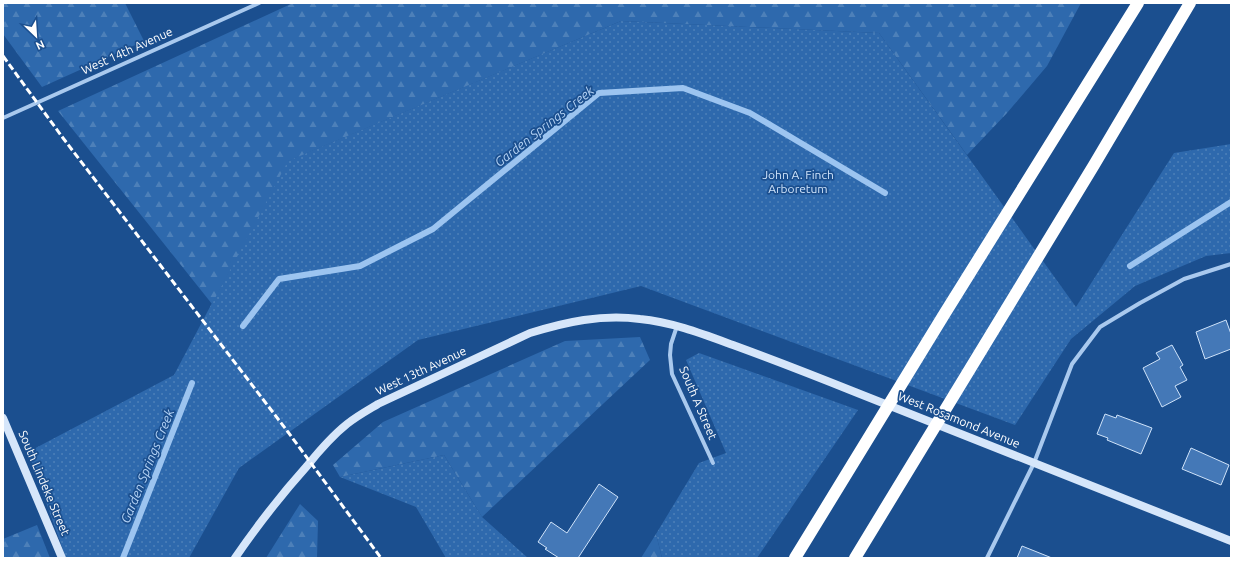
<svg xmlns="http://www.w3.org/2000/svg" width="1234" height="561" viewBox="0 0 1234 561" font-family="Ubuntu,sans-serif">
<defs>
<pattern id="green-dots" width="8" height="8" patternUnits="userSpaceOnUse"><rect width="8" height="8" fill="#2e69ad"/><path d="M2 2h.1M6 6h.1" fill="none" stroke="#4d80b9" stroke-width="1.8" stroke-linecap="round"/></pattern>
<pattern id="forest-firs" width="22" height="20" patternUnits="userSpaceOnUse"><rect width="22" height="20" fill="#2e69ad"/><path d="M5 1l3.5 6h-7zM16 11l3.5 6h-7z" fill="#4d80b9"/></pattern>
</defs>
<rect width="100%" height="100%" fill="#1b4f8f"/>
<!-- green -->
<g fill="url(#green-dots)">
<path d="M621 21 879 33 1076 307 1174 153 1231 144V253L1206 256 1135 286 1071 339 1015 425 641 286 418 340 239 468 189 558H66L28 452 174 375 287 161Z"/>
<path d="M699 353 858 410 757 558H662L656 534 699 463 726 453 686 360Z"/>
<path d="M444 455 482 517 528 558H446L416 507 340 477Z"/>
</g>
<!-- forest -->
<g fill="url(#forest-firs)">
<path d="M3 3H125L144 41 42 87 3 34Z"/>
<path d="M293 3H1081L1047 66 1007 113 967 155 879 33 621 21 288 161 212 304 58 111Z"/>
<path d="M640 337 650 360 482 517 444 455 340 477 333 465 383 422 565 341Z"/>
<path d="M300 504 318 521 317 558H266Z"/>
<path d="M37 525 50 558H3V539Z"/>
<path d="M656 534 662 558H641Z"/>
</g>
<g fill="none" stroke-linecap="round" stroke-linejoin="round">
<!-- stream -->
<g stroke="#9cc4f0" stroke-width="6">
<path d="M1130 266 1231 202"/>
<path d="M243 326 279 279 360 266 433 229 599 93 683 88 750 113 885 193"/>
<path d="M123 558 192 383"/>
</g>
</g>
<!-- building -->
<g fill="#4478b7" stroke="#cfe3fa">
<path d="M1226 320 1231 334V349L1205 359 1196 332Z"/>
<path d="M1172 345 1183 365 1180 367 1187 380 1175 386 1181 397 1162 407 1143 368 1160 359 1156 353Z"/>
<path d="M1105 414 1116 418 1117 415 1152 428 1141 454 1107 440 1108 438 1097 434Z"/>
<path d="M1191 448 1229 465 1221 485 1182 469Z"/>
<path d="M599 484 618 497 578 558H559L545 549 547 548 538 542 551 522 567 533Z"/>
<path d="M1022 546 1052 558H1017Z"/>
</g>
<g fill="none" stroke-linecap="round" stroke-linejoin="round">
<!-- street -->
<g stroke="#a9c9ee" stroke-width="4">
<path d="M3 118 259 3"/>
<path d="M677 326 671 344 670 355 672 374 713 463"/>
<path d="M987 558 1034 463 1072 364 1100 327 1140 303 1184 279 1231 264"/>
</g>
<!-- secondary -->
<g stroke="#d6e6fa" stroke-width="8">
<path d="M3 418 62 558"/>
<path d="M235 558C257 526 281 495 307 466 319 451 332 436 347 424 357 416 368 410 378 404L530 333C566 322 601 314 640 319 672 322 703 334 733 345 774 360 815 376 855 392 981 442 1106 492 1231 541"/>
</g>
<!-- highway -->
<g stroke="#fff" stroke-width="12">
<path d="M795 558 945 313 1138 3"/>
<path d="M855 558 1094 165 1190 3"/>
</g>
<!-- rail -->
<path stroke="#fff" stroke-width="3" stroke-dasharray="7 3" stroke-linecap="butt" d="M3 56 63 138 288 432 381 558"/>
</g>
<g text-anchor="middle" stroke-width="3.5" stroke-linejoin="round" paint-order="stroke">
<!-- street labels -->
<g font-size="12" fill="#fff" stroke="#1b4f8f">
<text transform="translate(127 51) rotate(-24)" y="4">West 14th Avenue</text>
<text transform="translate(421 371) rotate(-25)" y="4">West 13th Avenue</text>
<text transform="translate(698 403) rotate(67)" y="4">South A Street</text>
<text transform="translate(959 420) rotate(22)" y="4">West Rosamond Avenue</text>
<text transform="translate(44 483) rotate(67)" y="4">South Lindeke Street</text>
</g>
<!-- park labels -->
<g font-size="12" fill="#cfe3fa" stroke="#1b4f8f">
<text x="798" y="179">John A. Finch<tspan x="798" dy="14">Arboretum</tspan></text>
</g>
<!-- water labels -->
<g font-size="13" font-style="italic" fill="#b5d3f5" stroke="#1b4f8f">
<text transform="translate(544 126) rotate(-38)" y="5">Garden Springs Creek</text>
<text transform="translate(147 466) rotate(-68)" y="5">Garden Springs Creek</text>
</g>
</g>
<!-- border -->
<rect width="1234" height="561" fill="none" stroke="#ffffff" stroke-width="8"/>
<!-- north arrow -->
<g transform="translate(36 36) rotate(155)" stroke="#1b4f8f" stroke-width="3" paint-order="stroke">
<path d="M0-3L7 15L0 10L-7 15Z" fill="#ffffff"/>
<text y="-6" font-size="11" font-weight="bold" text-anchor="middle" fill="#ffffff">N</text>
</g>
</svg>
